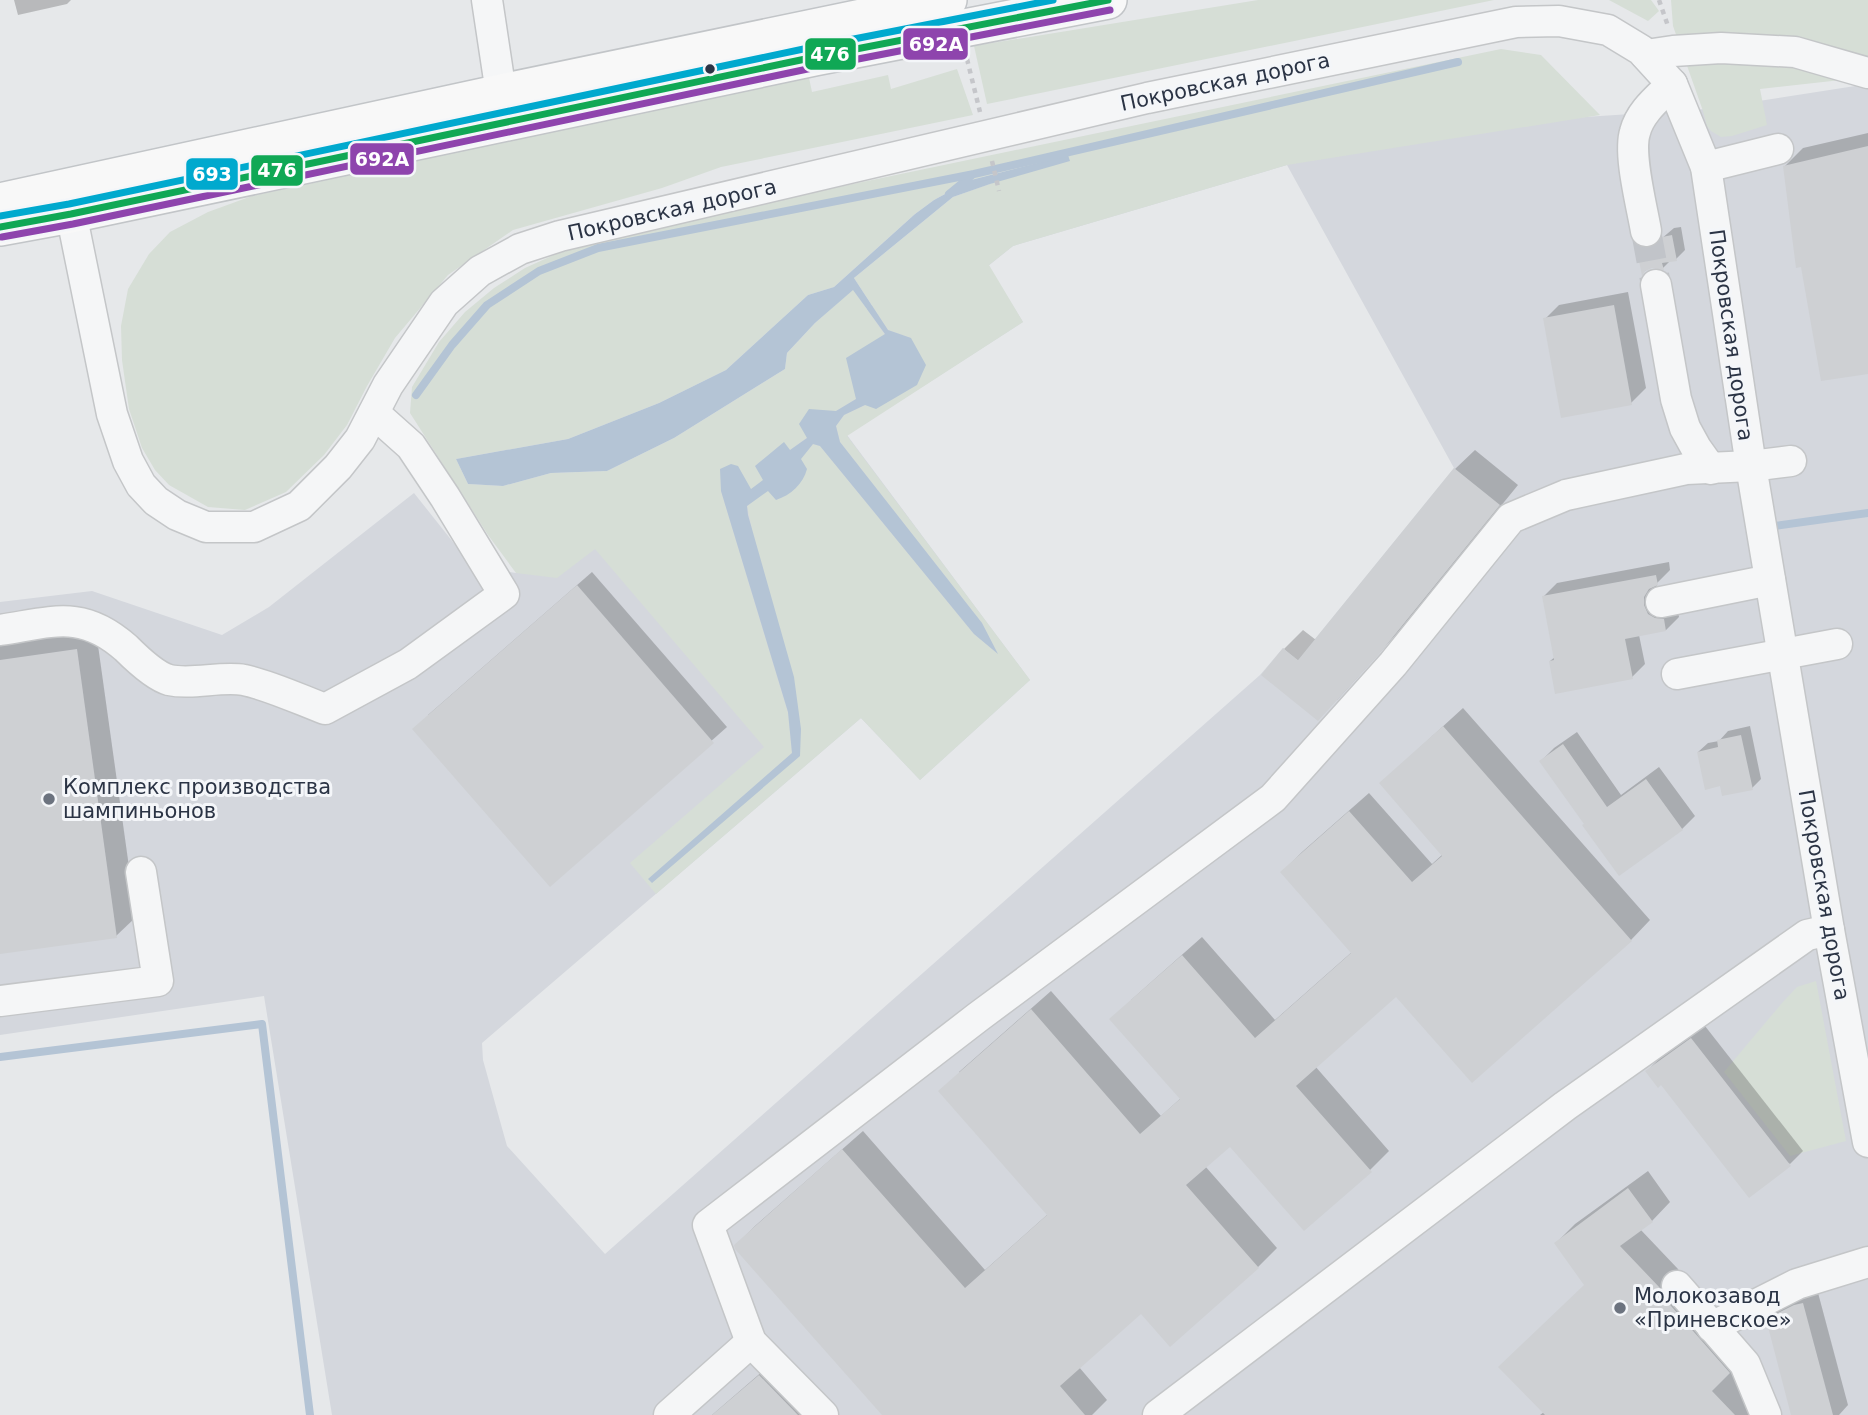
<svg xmlns="http://www.w3.org/2000/svg" width="1868" height="1415" viewBox="0 0 1868 1415" font-family="'DejaVu Sans',sans-serif">
<rect width="100%" height="100%" fill="#e6e8ea"/>
<!-- built -->
<path fill="#d4d7dd" fill-rule="evenodd" d="M1868 84V1415H332L264 996 0 1035V602L92 591 222 635 269 607 414 493 472 566 516 573 968 233 1233 140 1707 109ZM1287 165 1454 468 1298 660 1283 648 1260 675 605 1254 507 1146 483 1060 482 1043 861 718 920 780 1030 680 847 435 1023 322 988 266 1013 246Z"/>
<!-- green -->
<g fill="#d6ded6" fill-rule="evenodd">
<path d="M1258 0H1494L987 104 974 46Z"/>
<path d="M1609 0H1651L1659 11 1648 21Z"/>
<path d="M1671 0H1868V77L1760 89 1767 125 1732 136 1721 137 1711 131 1707 126 1703 111 1673 26Z"/>
<path d="M1501 49 1541 55 1600 115 1287 165 1013 246 989 265 1023 322 847 436 1030 680 920 780 861 718 656 894 630 863 764 747 595 549 557 578 516 573 488 535 410 413 412 387 439 342 465 312 494 288 525 268 556 254 656 225ZM1068 156 953 197 854 278 888 330 911 338 865 405 844 415 836 426 840 442 982 623 997 653 974 634 820 446 813 444C794 468 772 488 747 506L800 756 649 879 792 753 788 713 721 491 751 490 764 480 755 466 784 443 790 450 808 437 836 411 856 399 885 335 853 289 815 323 787 353 785 369 674 438 607 471 551 473 503 486 468 484 456 459 568 439 659 403 726 370 808 295 834 287 915 214 934 200 971 180Z"/>
<path d="M957 69 973 115 721 167 662 188 513 230 448 275 395 338 367 386 347 425 324 455 286 492 245 510 208 507 169 485 155 470 142 448 129 409 122 360 121 326 128 289 149 254 170 232 208 212 252 196 463 151 808 73 812 92 888 75 891 89Z"/>
<path d="M1816 981 1846 1141 1790 1156 1724 1072 1782 1003 1797 987Z"/>
</g>
<!-- water -->
<path fill="#b4c4d5" d="M1068 155 1070 161 990 184 953 197 854 278 888 330 911 338 926 365 917 385 876 409 865 405 844 415 836 426 840 442 982 623 998 654 974 634 820 446 813 444 801 459 807 469C803 484 791 495 776 500L768 491 747 506 748 515 794 677 801 729 800 756 652 883 648 879 792 753 788 712 721 491 720 469 731 464 738 466 751 489 763 480 755 466 784 442 790 450 807 438 799 424 809 409 836 411 856 399 846 358 885 334 853 290 815 323 787 353 785 369 674 438 607 471 551 473 503 486 468 484 456 459 568 439 659 403 726 370 808 295 834 287 915 214 934 200 971 180Z"/>
<!-- shadow -->
<g fill="#0003">
<path d="M14 0H71L67 4 18 15Z"/>
<path d="M1868 133V372L1785 166 1803 148Z"/>
<path d="M1681 227 1685 250 1676 259 1671 260 1663 268 1652 266 1643 272 1638 245 1647 236 1651 239H1661L1674 228Z"/>
<path d="M1628 292 1646 388 1631 403 1545 319 1559 305Z"/>
<path d="M1475 450 1518 485 1399 631 1337 700 1284 649 1303 630 1316 640 1455 469Z"/>
<path d="M1669 562 1670 570 1657 583 1656 591 1677 607 1679 617 1666 630 1639 635 1645 664 1632 677 1550 661 1555 657 1544 596 1557 583Z"/>
<path d="M592 572 727 727 550 884 428 715Z"/>
<path d="M96 631 136 917 116 936 0 952V644Z"/>
<path d="M1463 708 1650 920 1631 940 1472 1080 1396 994 1315 1066 1389 1151 1370 1170 1230 1144 1205 1166 1277 1248 1258 1267 1170 1344 1141 1312 1079 1367 1107 1400 1092 1415H884L736 1245 755 1226 863 1131 985 1270 1048 1214 959 1072 1051 991 1161 1116 1181 1098 1131 1000 1202 937 1275 1020 1353 951 1282 872 1302 852 1369 793 1432 864 1443 854 1381 783Z"/>
<path d="M1750 726 1761 779 1752 788 1698 752 1708 743 1719 741 1728 731Z"/>
<path d="M1577 732 1621 795 1659 767 1695 816 1682 829 1586 824 1541 761 1554 748Z"/>
<path d="M1705 1026 1803 1151 1790 1164 1662 1083 1647 1071 1660 1058Z"/>
<path d="M1648 1171 1670 1202 1652 1221 1640 1229 1678 1269 1682 1278 1747 1353 1730 1371 1771 1415H1540L1544 1412 1586 1285 1556 1243 1575 1224Z"/>
<path d="M1817 1289 1848 1405 1839 1415H1793L1768 1320 1783 1305Z"/>
<path d="M779 1357 837 1415H712Z"/>
</g>
<g fill="none" stroke-linecap="round" stroke-linejoin="round">
<!-- stream -->
<g stroke="#b4c4d5" stroke-width="8">
<path d="M949 194 971 176"/>
<path d="M416 395 452 345 487 305 539 271 598 248 974 174 1458 62"/>
<path d="M1774 526 1868 513"/>
<path d="M0 1057 262 1024 310 1415"/>
</g>
</g>
<!-- building -->
<g fill="#ced0d3">
<path d="M1868 146V374L1821 381 1801 267 1796 268 1783 166Z"/>
<path d="M1672 235 1677 261 1662 263 1664 270 1652 268 1645 271 1642 276 1636 245 1641 248H1650L1658 244 1662 237Z"/>
<path d="M1614 305 1632 405 1561 418 1543 318Z"/>
<path d="M1454 468 1500 505 1380 653 1318 721 1261 675 1283 648 1298 660Z"/>
<path d="M1656 575 1658 585 1649 589 1644 597V605L1648 614 1655 618 1664 619 1666 631 1625 639 1633 679 1555 694 1549 661 1554 660 1542 596Z"/>
<path d="M577 585 714 743 550 887 412 729Z"/>
<path d="M77 649 117 938 0 954V660Z"/>
<path d="M1443 726 1632 941 1472 1083 1396 997 1296 1086 1372 1172 1304 1231 1230 1147 1186 1185 1259 1268 1170 1347 1141 1314 1060 1386 1085 1415H882L735 1249 734 1245 842 1149 965 1288 1047 1215 938 1091 1031 1009 1140 1134 1180 1099 1109 1019 1182 955 1255 1038 1351 953 1280 872 1349 811 1412 882 1442 856 1379 783Z"/>
<path d="M1741 735 1753 790 1722 796 1720 786 1705 790 1697 752 1718 747 1717 740Z"/>
<path d="M1563 744 1607 807 1646 779 1683 830 1619 876 1582 825 1584 824 1539 761Z"/>
<path d="M1691 1038 1791 1166 1749 1198 1661 1085 1658 1088 1645 1071Z"/>
<path d="M1628 1188 1653 1222 1620 1246 1660 1288 1664 1298 1730 1373 1712 1391 1735 1415H1545L1498 1367 1584 1285 1554 1243Z"/>
<path d="M1803 1303 1833 1415H1791L1766 1319 1794 1305Z"/>
<path d="M759 1375 798 1415H712Z"/>
</g>
<g fill="none" stroke-linecap="round" stroke-linejoin="round">
<!-- minor-tunnel -->
<path stroke="#c1c4c9" stroke-width="30" stroke-dasharray="30 15" stroke-linecap="butt" d="M1646 231 1656 285"/>
<!-- minor casing -->
<g stroke="#c4c6c8" stroke-width="33">
<g id="minor">
<path d="M487 0 501 93"/>
<path d="M1646 55 1673 51 1721 48 1795 52 1868 73"/>
<path d="M1706 167 1778 149"/>
<path d="M67 193 112 414 128 461 141 485 156 501 177 515 206 527H254L299 506 338 467 360 439 388 385 444 303 480 271 520 249 560 236 1147 98 1516 22 1559 21 1608 30 1641 50 1672 84 1706 167 1751 466 1829 930 1868 1142"/>
<path d="M1646 231C1642 207 1628 154 1635 132 1640 112 1658 98 1672 84"/>
<path d="M1656 285 1676 399 1685 428 1696 448 1711 469"/>
<path d="M1661 602 1770 580"/>
<path d="M0 630C53 622 82 609 126 648 136 658 155 676 169 680 192 685 221 676 244 680 269 685 301 700 325 709L408 664 504 594 445 497 411 446 374 413"/>
<path d="M1677 674 1837 644"/>
<path d="M0 1001 158 981 141 872"/>
<path d="M1677 1286 1745 1364 1766 1415"/>
<path d="M1712 1327 1797 1284 1868 1262"/>
<path d="M669 1415 751 1342"/>
<path d="M823 1415 751 1342 708 1225 978 1017 1273 798 1393 664 1511 518 1566 495 1686 469 1751 466 1791 461"/>
<path d="M1158 1415 1565 1106 1807 935 1829 930"/>
</g>
</g>
<!-- major casing -->
<g stroke="#c2c5c8" stroke-width="40">
<g id="major">
<path d="M0 202 501 93 948 0"/>
<path d="M0 227 71 214 815 57 1108 0"/>
</g>
</g>
<!-- path -->
<g stroke="#c5c6ca" stroke-width="4.5" stroke-dasharray="5 5" stroke-linecap="butt">
<path d="M1659 0 1668 26"/>
<path d="M967 59 980 112"/>
<path d="M992 161 999 191"/>
</g>
<!-- minor -->
<use href="#minor" stroke="#f5f6f7" stroke-width="30"/>
<!-- major -->
<use href="#major" stroke="#f8f8f8" stroke-width="37"/>
<!-- bus-1 casing -->
<g stroke="#f4f6f9" stroke-width="12">
<path id="bus-1" d="M0 227 71 214 815 57 1108 0"/>
</g>
<!-- bus-2 casing -->
<g stroke="#f4f6f9" stroke-width="12">
<path id="bus-2" d="M2 237 73 224 817 67 1110 10"/>
</g>
<!-- bus-3 casing -->
<g stroke="#f4f6f9" stroke-width="12">
<path id="bus-3" d="M0 216 69 204 813 47 1053 0"/>
</g>
<!-- bus-1 -->
<use href="#bus-1" stroke="#10a855" stroke-width="7"/>
<!-- bus-2 -->
<use href="#bus-2" stroke="#8e44ad" stroke-width="7"/>
<!-- bus-3 -->
<use href="#bus-3" stroke="#00a9ce" stroke-width="7"/>
</g>
<!-- markers -->
<circle fill="#2b3445" stroke="#f4f6f9" stroke-width="2.5" cx="710" cy="69" r="6"/>
<g fill="#6c737f" stroke="#f4f6f9" stroke-width="2.5">
<circle cx="49" cy="799" r="7"/>
<circle cx="1620" cy="1308" r="7"/>
</g>
<g text-anchor="middle" stroke-width="6" stroke-linejoin="round" paint-order="stroke">
<!-- street labels -->
<g font-size="21" fill="#2b3445" stroke="#f4f6f9">
<text transform="translate(1225 82) rotate(-12)" y="7">Покровская дорога</text>
<text transform="translate(672 210) rotate(-13)" y="7">Покровская дорога</text>
<text transform="translate(1731 335) rotate(82)" y="7">Покровская дорога</text>
<text transform="translate(1824 895) rotate(80)" y="7">Покровская дорога</text>
</g>
<!-- poi labels -->
<g font-size="21" fill="#2b3445" stroke="#f4f6f9" text-anchor="start">
<text x="63" y="794">Комплекс производства<tspan x="63" dy="24">шампиньонов</tspan></text>
<text x="1634" y="1303">Молокозавод<tspan x="1634" dy="24">«Приневское»</tspan></text>
</g>
</g>
<g stroke="#f4f6f9" stroke-width="2.5">
<rect x="902" y="27" width="67" height="34" rx="7" fill="#8e44ad"/>
<rect x="804" y="37" width="53" height="34" rx="7" fill="#10a855"/>
<rect x="349" y="142" width="66" height="34" rx="7" fill="#8e44ad"/>
<rect x="250" y="154" width="54" height="33" rx="7" fill="#10a855"/>
<rect x="185" y="157" width="54" height="34" rx="7" fill="#00a9ce"/>
</g>
<g font-size="19" text-anchor="middle" font-weight="bold" fill="#fff">
<text x="936" y="51">692А</text>
<text x="830" y="61">476</text>
<text x="382" y="166">692А</text>
<text x="277" y="177">476</text>
<text x="212" y="181">693</text>
</g>
</svg>
